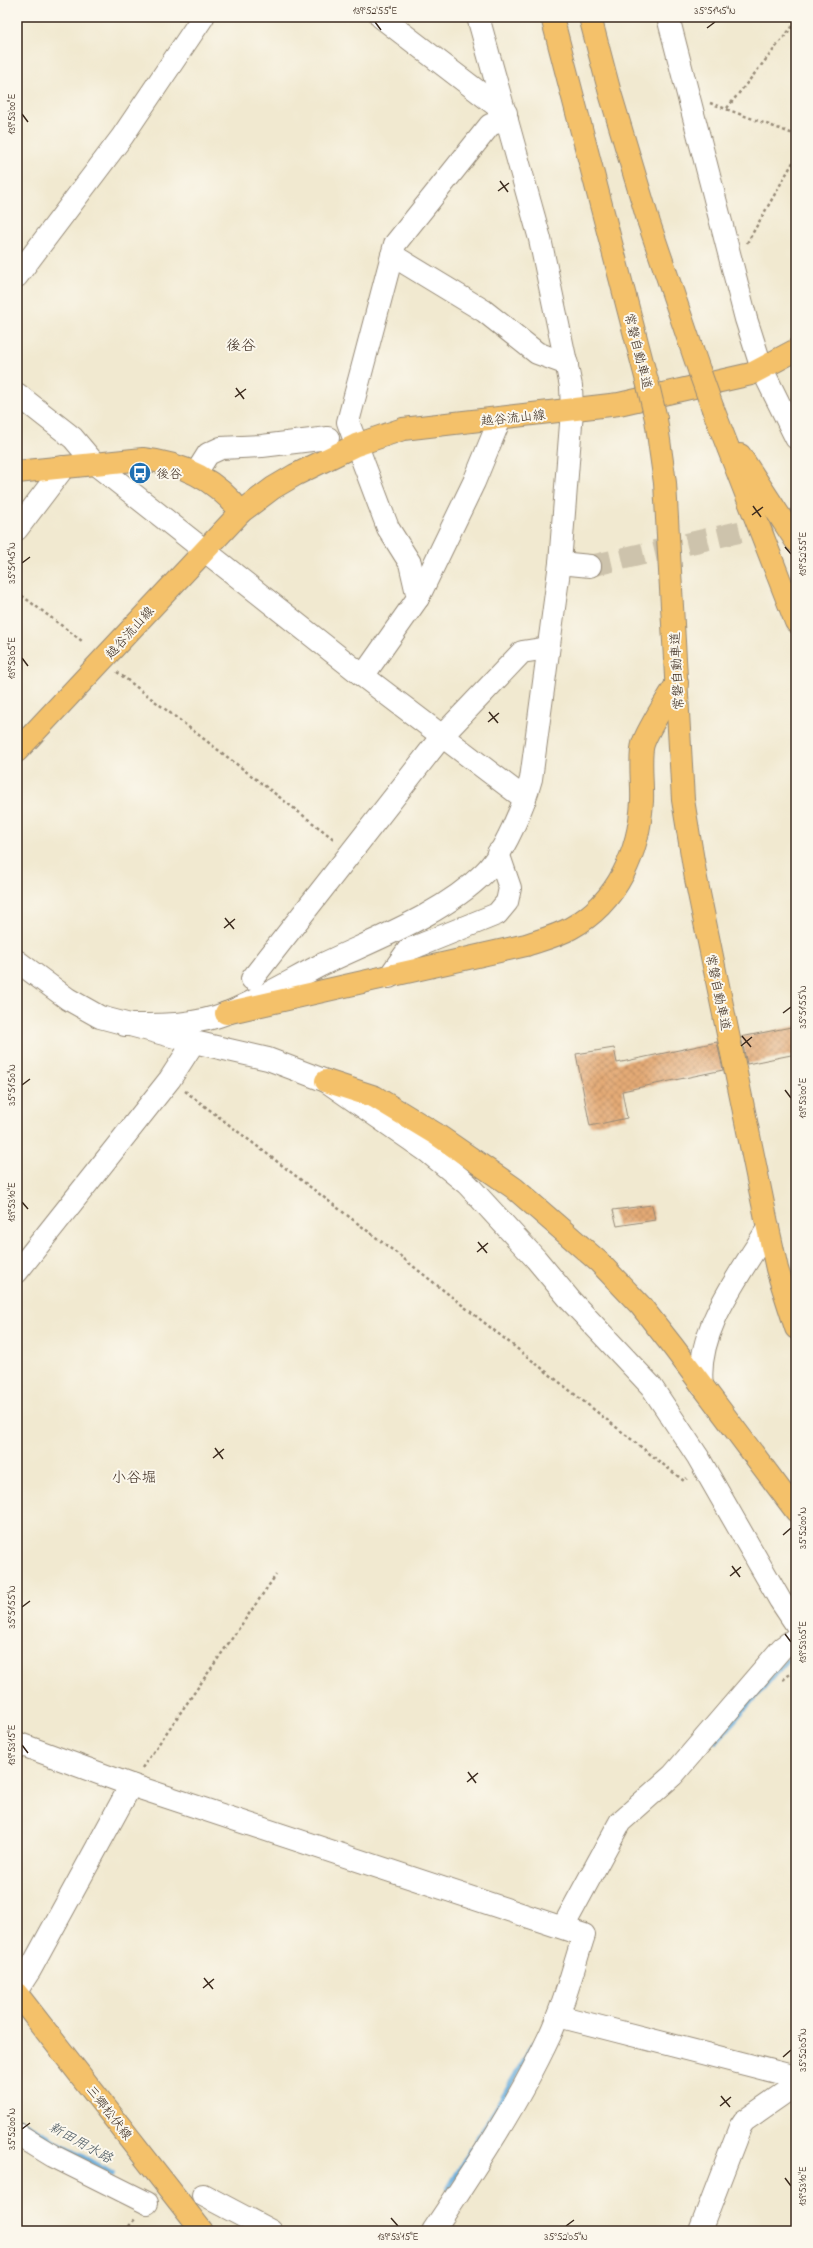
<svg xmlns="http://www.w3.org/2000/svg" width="813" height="2248" viewBox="0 0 813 2248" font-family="'Indie Flower','Klee One',sans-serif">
<defs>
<pattern id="building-cross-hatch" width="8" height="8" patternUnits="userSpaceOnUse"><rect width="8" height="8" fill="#e4aa76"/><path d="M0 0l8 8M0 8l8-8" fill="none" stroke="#ba8b60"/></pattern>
</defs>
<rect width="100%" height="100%" fill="#fbf7ec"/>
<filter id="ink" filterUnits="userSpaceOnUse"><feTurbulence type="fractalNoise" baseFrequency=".025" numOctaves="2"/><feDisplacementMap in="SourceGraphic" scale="8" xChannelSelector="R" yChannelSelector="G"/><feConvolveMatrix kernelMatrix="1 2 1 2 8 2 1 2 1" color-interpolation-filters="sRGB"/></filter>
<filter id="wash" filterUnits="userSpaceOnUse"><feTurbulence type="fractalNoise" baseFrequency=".012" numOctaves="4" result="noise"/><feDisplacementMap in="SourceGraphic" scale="16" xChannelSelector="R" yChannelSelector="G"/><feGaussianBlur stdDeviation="0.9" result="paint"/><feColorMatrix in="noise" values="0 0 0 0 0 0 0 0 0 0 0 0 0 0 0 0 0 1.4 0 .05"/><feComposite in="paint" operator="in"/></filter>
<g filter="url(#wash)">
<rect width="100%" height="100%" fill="#f1e9d0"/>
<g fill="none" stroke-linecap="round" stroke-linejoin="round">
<!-- stream -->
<g stroke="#67addd" stroke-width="5.5">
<path d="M716 1741 787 1660"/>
<path d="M17 2120 112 2174"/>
<path d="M449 2188 534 2044"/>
</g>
</g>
<g id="blocks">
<!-- building -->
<g fill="url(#building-cross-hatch)">
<path d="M796 1026V1054L747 1064 741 1037Z"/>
<path d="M717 1042 723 1070 622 1091 627 1118 590 1126 576 1054 614 1048 617 1063Z"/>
<path d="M652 1205 655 1220 617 1226 613 1210Z"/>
</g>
</g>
</g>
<g filter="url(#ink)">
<use href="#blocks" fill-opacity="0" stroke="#968a77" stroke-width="1"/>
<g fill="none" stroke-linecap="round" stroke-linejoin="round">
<!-- minor-tunnel -->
<path stroke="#cdc3ac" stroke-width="22" stroke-dasharray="22 11" stroke-linecap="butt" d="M590 566 796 519"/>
<!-- minor casing -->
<g stroke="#968a77" stroke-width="24">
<g id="minor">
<path d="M381 17 506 113"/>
<path d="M668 17 746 319 762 369 796 438"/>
<path d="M392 255 484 311 537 353 567 364"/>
<path d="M17 276 122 137 203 17"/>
<path d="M17 394 73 438 95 464 104 471 363 676 525 799"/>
<path d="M196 473 208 454 221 448 262 446 328 438"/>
<path d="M17 529 64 467"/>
<path d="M560 563 590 566"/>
<path d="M418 598 410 563 388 528 348 422 395 244 490 125 507 119"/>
<path d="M363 676 418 598 474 482 500 419"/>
<path d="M17 961 68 999 100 1017 194 1042 268 1059 326 1081 428 1152 467 1184 536 1259 571 1301 651 1386 698 1457 780 1600 796 1624"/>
<path d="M389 977 408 950 497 914 507 902 510 888 498 853"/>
<path d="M252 979 442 736 522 652 548 648"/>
<path d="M125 1025C159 1025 194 1026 227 1013 259 1000 290 981 321 965 375 939 442 915 484 873 504 854 524 805 531 779L560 563 572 411 571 386 540 239 478 17"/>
<path d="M17 1272 170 1079 194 1042"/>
<path d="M702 1386C695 1330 741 1274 768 1228"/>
<path d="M17 1743 131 1785 584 1935C573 1968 565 2003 550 2035 518 2104 475 2168 433 2231"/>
<path d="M563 1927 620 1822 673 1775 782 1648 796 1638"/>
<path d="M17 1990 30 1970 131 1785"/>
<path d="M558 2016 796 2077"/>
<path d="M17 2134 53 2156 147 2203"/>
<path d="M203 2195 271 2231"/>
<path d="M700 2231 740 2127 744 2121 787 2091 793 2076"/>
</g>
</g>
<!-- major casing -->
<g stroke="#968a77" stroke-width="24">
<g id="major">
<path d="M17 472 143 459C182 463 216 480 241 512"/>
<path d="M17 751 241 512 273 488 295 475 356 445 403 429 619 404 751 374 796 350"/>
<path d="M17 1994 202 2231"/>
</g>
</g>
<!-- highway casing -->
<g stroke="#968a77" stroke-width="24">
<g id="highway">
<path d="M552 17 647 381"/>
<path d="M590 17 610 93 649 223 699 370"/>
<path d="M713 409 796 622"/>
<path d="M656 419 665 483 683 800 696 879 768 1228 777 1269 796 1328"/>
<path d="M740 455 796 541"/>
<path d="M226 1013 526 945C541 940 557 936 571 928 618 902 639 852 642 801 643 787 639 757 643 744 648 728 668 699 677 683"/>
<path d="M326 1081 375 1097 436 1134 514 1188 599 1262 641 1306 674 1348 796 1511"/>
</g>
</g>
<!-- path -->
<g stroke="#968a77" stroke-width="2.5" stroke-dasharray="3 3" stroke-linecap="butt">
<path d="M710 103 796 135"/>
<path d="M727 108 796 22"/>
<path d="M747 243 796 157"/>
<path d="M17 592 82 641"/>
<path d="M117 672 335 840"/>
<path d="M185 1091 399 1255 684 1481 687 1478"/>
<path d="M783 1680 796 1669"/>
<path d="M142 1768 276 1575"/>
<path d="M125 2231 135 2219"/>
</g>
<!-- minor -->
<use href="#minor" stroke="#fff" stroke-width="22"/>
<!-- major -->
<use href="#major" stroke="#f4c16a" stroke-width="22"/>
<!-- highway -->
<use href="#highway" stroke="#f4c16a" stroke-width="22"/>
<!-- highway-bridge casing -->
<g stroke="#968a77" stroke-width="24" stroke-linecap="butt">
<g id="highway-bridge">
<path d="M699 370 713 409"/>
<path d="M647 381 656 419"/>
</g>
</g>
<!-- highway-bridge -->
<use href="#highway-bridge" stroke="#f4c16a" stroke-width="22"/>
</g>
</g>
<!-- ticks -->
<path fill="none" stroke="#3b2a1e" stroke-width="1.5" d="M375 22 381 30M707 28 715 22M22 114 28 122M500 181 508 192M498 191 509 183M236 388 244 399M235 397 246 389M753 506 761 517M752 515 763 507M785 547 791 554M22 563 30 557M22 658 28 666M489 712 498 723M488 722 499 713M225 918 234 929M224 928 235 919M783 1013 791 1007M742 1036 751 1047M741 1046 752 1037M22 1085 30 1079M785 1090 791 1098M22 1202 28 1209M478 1242 487 1253M477 1252 488 1243M215 1448 223 1459M213 1458 224 1449M783 1535 791 1528M732 1566 740 1577M730 1576 741 1567M22 1607 30 1601M785 1634 791 1642M22 1745 28 1753M468 1772 476 1783M467 1782 478 1773M204 1978 213 1989M203 1988 214 1979M783 2057 791 2050M721 2096 730 2107M720 2106 731 2097M22 2129 30 2123M785 2178 791 2186M391 2218 398 2226M566 2226 574 2220"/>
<!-- icons -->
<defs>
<g id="bus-disc" transform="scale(1.15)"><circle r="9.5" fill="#1f6fb2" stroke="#fbf7ec"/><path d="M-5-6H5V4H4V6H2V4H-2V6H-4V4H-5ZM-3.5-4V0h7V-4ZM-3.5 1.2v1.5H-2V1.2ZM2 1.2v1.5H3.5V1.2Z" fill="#fff"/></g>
</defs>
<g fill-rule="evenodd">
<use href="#bus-disc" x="140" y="473"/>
</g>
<g text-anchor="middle" stroke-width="4" stroke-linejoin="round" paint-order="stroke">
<!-- street labels -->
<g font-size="13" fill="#3b2a1e" stroke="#fbf7ec">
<text transform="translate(639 351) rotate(76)" y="5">常磐自動車道</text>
<text transform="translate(513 417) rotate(-6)" y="5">越谷流山線</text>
<text transform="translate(129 632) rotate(-48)" y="5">越谷流山線</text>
<text transform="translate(676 671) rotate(-93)" y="5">常磐自動車道</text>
<text transform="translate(719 992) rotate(78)" y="5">常磐自動車道</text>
<text transform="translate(110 2112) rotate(52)" y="5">三郷松伏線</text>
</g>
<!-- poi labels -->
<g font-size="13" fill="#3b2a1e" stroke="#fbf7ec" text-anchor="start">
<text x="156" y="478">後谷</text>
</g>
<!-- water labels -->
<g font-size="14" font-style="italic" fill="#4a5861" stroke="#fbf7ec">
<text transform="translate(81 2142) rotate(29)" y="5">新田用水路</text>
</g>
<!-- quarter labels -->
<g font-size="15" fill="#3b2a1e" stroke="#fbf7ec">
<text x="241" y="350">後谷</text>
<text x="134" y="1482">小谷堀</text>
</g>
</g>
<!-- margin -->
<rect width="813" height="2248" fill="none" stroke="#fbf7ec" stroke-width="44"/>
<rect x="22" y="22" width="769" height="2204" fill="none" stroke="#3b2a1e" stroke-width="1.5"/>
<g font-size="10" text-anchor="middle" fill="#3b2a1e">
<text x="375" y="14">139°52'55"E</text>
<text x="715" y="14">35°51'45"N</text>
<text transform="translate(11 114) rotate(-90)" y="4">139°53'00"E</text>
<text transform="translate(802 554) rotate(-90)" y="4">139°52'55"E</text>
<text transform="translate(11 563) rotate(-90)" y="4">35°51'45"N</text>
<text transform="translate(11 658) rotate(-90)" y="4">139°53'05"E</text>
<text transform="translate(802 1007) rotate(-90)" y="4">35°51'55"N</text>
<text transform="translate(11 1085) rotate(-90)" y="4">35°51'50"N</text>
<text transform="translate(802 1098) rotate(-90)" y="4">139°53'00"E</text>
<text transform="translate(11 1202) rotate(-90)" y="4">139°53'10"E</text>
<text transform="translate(802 1528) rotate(-90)" y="4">35°52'00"N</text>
<text transform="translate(11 1607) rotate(-90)" y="4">35°51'55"N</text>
<text transform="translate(802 1642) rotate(-90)" y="4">139°53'05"E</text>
<text transform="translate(11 1745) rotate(-90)" y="4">139°53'15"E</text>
<text transform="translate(802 2050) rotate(-90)" y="4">35°52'05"N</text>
<text transform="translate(11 2129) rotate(-90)" y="4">35°52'00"N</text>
<text transform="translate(802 2186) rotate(-90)" y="4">139°53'10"E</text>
<text x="398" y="2240">139°53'15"E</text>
<text x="566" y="2240">35°52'05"N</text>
</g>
</svg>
